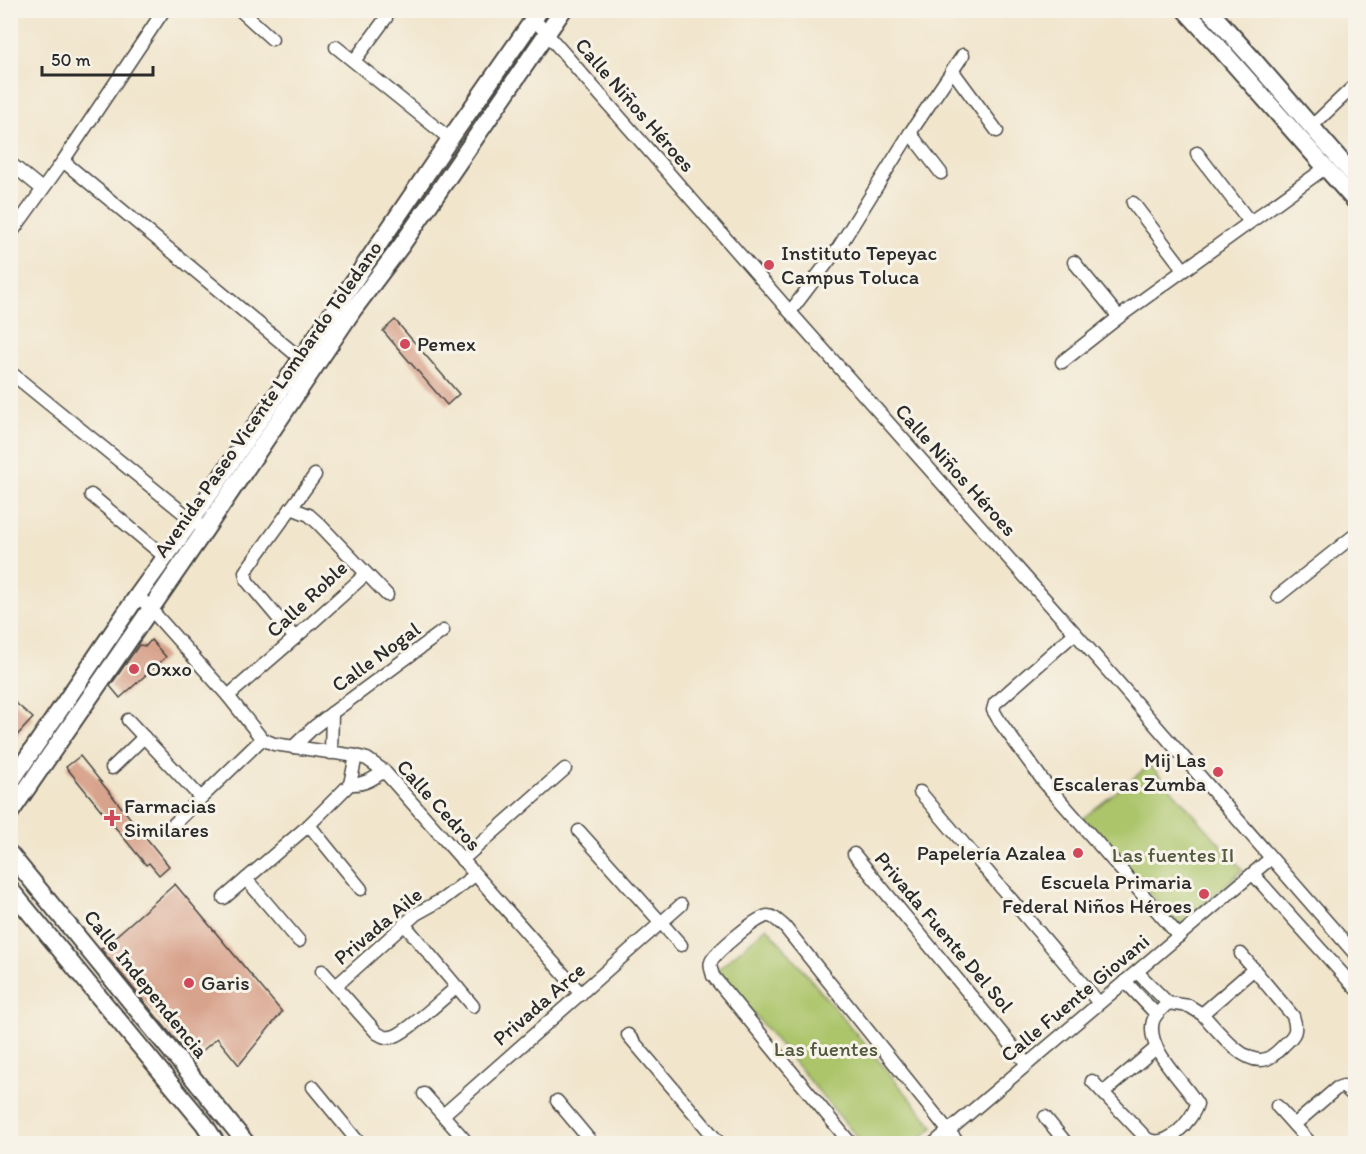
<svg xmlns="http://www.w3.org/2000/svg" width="1366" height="1154" viewBox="0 0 1366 1154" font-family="Itim,sans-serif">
<rect width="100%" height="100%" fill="#f7f3e8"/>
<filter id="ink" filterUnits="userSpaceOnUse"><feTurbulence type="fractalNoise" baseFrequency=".0167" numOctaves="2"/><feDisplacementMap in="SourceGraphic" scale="12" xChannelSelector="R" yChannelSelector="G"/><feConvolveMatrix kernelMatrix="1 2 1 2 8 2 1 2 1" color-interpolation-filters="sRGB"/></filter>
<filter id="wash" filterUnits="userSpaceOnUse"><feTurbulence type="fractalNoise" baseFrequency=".008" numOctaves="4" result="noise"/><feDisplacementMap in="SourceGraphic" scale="24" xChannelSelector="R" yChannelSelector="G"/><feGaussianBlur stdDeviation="1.35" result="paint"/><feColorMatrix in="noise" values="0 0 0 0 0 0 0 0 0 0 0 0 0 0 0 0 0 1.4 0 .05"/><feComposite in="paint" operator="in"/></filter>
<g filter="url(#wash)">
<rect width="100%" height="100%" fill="#f1e5cc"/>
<!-- green -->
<g fill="#acc56a" stroke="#6c784a" stroke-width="1.5">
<path d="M1150 765 1243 870 1178 926 1083 818Z"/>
<path d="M767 927 934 1127 915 1143H862L717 970Z"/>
</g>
<g id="blocks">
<!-- building -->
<g fill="#d8a38c">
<path d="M395 320 459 394 447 405 383 331Z"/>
<path d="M151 640 166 657 120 698 110 686 139 645 146 646Z"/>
<path d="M10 698 33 718 10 743Z"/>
<path d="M80 756 169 866 159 875 149 863 146 865 66 767Z"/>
<path d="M175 884 282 1012 239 1065 217 1038 192 1060 101 949Z"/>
</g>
</g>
</g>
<g filter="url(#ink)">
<use href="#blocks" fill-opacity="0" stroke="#494743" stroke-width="1.5"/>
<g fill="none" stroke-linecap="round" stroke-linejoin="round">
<!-- minor casing -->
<g stroke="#494743" stroke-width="15">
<g id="minor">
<path d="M240 10 272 39"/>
<path d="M526 10 790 312 1075 633 1356 955"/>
<path d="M336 47 450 139"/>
<path d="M354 61 386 18"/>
<path d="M952 70 997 131"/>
<path d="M1311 127 1356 84"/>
<path d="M910 133 941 173"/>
<path d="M1197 153 1250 222"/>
<path d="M63 161 300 358"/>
<path d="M10 163 42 189"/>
<path d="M1133 203 1184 270"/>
<path d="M10 235 63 161 164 10"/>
<path d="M1074 262 1119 317"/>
<path d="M790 312 837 250 910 133 963 55"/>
<path d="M1062 362 1119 317 1325 168"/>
<path d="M10 372 197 524"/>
<path d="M91 495 165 557"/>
<path d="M291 508 309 515 319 524 387 595"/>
<path d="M138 595 228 696 262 739 274 744 356 756 367 759 384 771 581 994"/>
<path d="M1278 596 1356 534"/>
<path d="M1075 633 999 700 995 703 993 710 1000 722 1044 782 1179 936"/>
<path d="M295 638 247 581 245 572 315 475"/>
<path d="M228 696 295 638 366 574"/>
<path d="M128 720 200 797"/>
<path d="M293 747 314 727 332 713 443 631"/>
<path d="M331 753 332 713"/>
<path d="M112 768 144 737"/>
<path d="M350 784C364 785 373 779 384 771"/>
<path d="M920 792 1099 1003"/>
<path d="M309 825 361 889"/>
<path d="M170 828 262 739"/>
<path d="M579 831 681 945"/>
<path d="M854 854 1027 1064"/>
<path d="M462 860 565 769"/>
<path d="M1253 874 1356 989"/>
<path d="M246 879 299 941"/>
<path d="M224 898 309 825 350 784 356 756"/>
<path d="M404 924 473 1006"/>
<path d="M322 971 377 1033C382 1036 385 1038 391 1037 404 1036 444 997 457 987"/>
<path d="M1137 972 1168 1003 1189 1006 1202 1014 1254 969"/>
<path d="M1125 981 1156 1014"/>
<path d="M336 986 416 914 443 899 475 875"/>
<path d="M1202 1014C1216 1028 1240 1061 1261 1060 1270 1060 1278 1051 1284 1045 1295 1035 1298 1031 1293 1016L1241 954"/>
<path d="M628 1035 720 1144"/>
<path d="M1092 1081 1147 1139C1166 1150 1192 1121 1197 1104 1184 1081 1145 1049 1153 1021 1155 1014 1163 1008 1168 1003"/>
<path d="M313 1087 360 1144"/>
<path d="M1104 1092 1156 1048"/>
<path d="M424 1094 464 1139"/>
<path d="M557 1101 593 1144"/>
<path d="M1277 1106 1311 1144"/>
<path d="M443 1115 681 905"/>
<path d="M1045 1117 1067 1144"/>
<path d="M1294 1125 1337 1088 1343 1086 1356 1098"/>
<path d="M851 1144 713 976C712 971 709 966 711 962 714 953 759 915 768 916 774 916 779 922 784 926L959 1144"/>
<path d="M933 1144 1271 858"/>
</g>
</g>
<!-- secondary casing -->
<g stroke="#494743" stroke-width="20">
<g id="secondary">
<path d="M1185 10 1218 46 1356 202"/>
<path d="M1209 10 1251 57 1356 178"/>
<path d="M10 783 138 595 192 520 450 139 540 10"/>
<path d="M10 813 205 530 353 310 401 246 563 10"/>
<path d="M10 854 247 1144"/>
<path d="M10 889 204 1124 217 1144"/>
</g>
</g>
<!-- minor -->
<use href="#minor" stroke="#fff" stroke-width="12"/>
<!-- secondary -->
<use href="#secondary" stroke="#fff" stroke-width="16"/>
</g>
</g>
<!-- markers -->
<g fill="#d1495b" stroke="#f7f3e8" stroke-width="2">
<circle cx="769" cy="265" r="6"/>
<circle cx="405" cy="344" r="6"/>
<circle cx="134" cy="669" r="6"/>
<circle cx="1218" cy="772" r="6"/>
<path d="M109 809h6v6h6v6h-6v6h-6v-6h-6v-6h6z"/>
<circle cx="1078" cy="853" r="6"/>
<circle cx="1204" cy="894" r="6"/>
<circle cx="189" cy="983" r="6"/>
</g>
<g text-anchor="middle" stroke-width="6" stroke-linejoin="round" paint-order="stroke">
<!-- street labels -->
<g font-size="21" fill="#2b2b2b" stroke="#f7f3e8">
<text transform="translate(635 105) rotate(49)" y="7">Calle Niños Héroes</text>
<text transform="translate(268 399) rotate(-55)" y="7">Avenida Paseo Vicente Lombardo Toledano</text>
<text transform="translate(956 470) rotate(48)" y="7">Calle Niños Héroes</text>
<text transform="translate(307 599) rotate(-43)" y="7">Calle Roble</text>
<text transform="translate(376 657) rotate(-36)" y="7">Calle Nogal</text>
<text transform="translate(439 805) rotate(48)" y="7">Calle Cedros</text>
<text transform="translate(378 926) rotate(-40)" y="7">Privada Aile</text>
<text transform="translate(944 932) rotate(50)" y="7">Privada Fuente Del Sol</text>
<text transform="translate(146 984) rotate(51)" y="7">Calle Independencia</text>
<text transform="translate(1075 998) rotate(-40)" y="7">Calle Fuente Giovani</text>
<text transform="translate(539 1004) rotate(-41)" y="7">Privada Arce</text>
</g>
<!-- poi labels -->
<g font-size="21" fill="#2b2b2b" stroke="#f7f3e8" text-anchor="start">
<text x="781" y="260">Instituto Tepeyac<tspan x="781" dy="24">Campus Toluca</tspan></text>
<text x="417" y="351">Pemex</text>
<text x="146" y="676">Oxxo</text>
<text x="1206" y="767" text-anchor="end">Mij Las<tspan x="1206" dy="24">Escaleras Zumba</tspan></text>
<text x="124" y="813">Farmacias<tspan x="124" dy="24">Similares</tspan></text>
<text x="1066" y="860" text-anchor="end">Papelería Azalea</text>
<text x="1192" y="889" text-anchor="end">Escuela Primaria<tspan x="1192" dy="24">Federal Niños Héroes</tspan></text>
<text x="201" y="990">Garis</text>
</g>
<!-- park labels -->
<g font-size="21" fill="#52593e" stroke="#f7f3e8">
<text x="1173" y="862">Las fuentes II</text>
<text x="826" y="1056">Las fuentes</text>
</g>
</g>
<!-- margin -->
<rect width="1366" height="1154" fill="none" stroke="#f7f3e8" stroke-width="36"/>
<!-- scale -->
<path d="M42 66v9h111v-9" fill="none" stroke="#2b2b2b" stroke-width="3"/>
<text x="51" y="66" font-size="18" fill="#2b2b2b" stroke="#f7f3e8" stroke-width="4.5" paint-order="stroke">50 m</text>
</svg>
